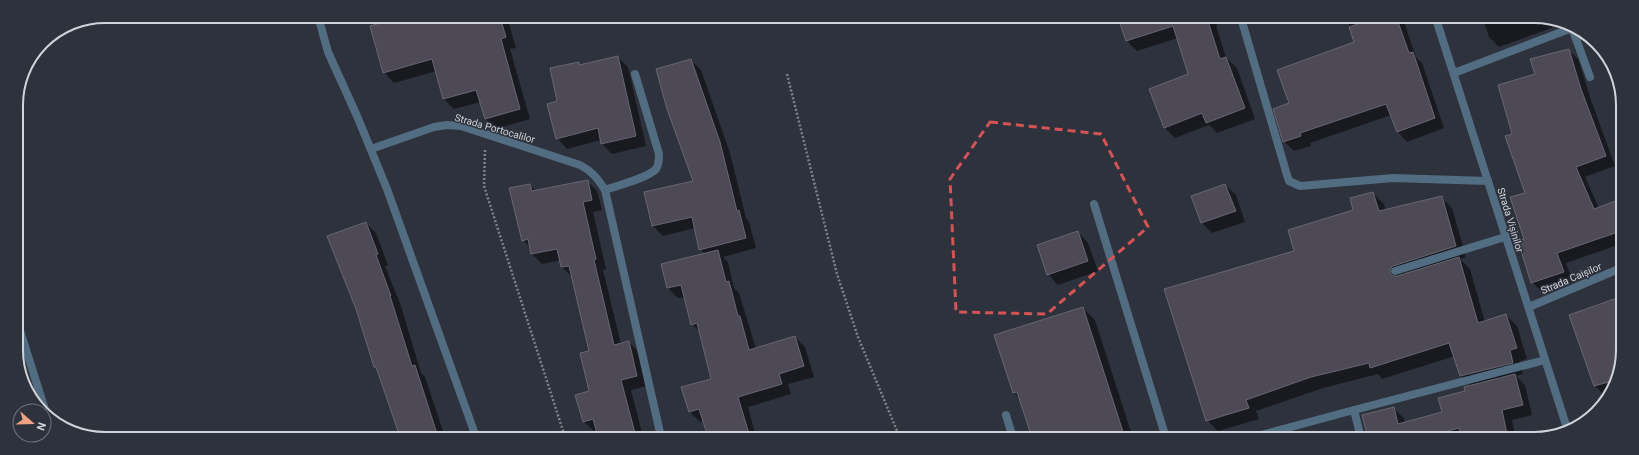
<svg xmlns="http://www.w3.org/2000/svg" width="1639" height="455" viewBox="0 0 1639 455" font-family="Roboto,sans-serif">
<rect width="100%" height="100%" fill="#2e323c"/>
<!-- shadow -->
<g fill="#0007">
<path d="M406 17H507L516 48 510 49 530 119 496 129 486 119 481 102 454 109 444 99 437 71 394 83 384 72 371 26Z"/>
<path d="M1119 18H1217L1219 24 1216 25 1226 58 1237 68 1255 119 1217 133 1209 125 1175 138 1164 127 1189 74 1178 38 1137 51 1127 41Z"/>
<path d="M1347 19H1403L1416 57 1422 63 1444 128 1407 142 1397 131 1391 115 1310 143 1311 146 1294 151 1284 141 1290 104 1355 43Z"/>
<path d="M1483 19H1557L1565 23 1499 47 1489 37Z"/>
<path d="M1568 50 1578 59 1591 100 1615 166 1585 177 1599 208 1621 200V249L1619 250 1615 246 1566 263 1573 282 1542 292 1532 282 1525 240 1527 193 1514 134 1536 75Z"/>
<path d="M618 57 628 67 646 146 612 154 602 144 601 140 567 149 557 138 558 102 578 63 581 65Z"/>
<path d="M691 60 701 70 730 153 746 218 749 222 756 248 723 257 728 262 734 288 739 293 756 349 795 337 805 347 814 377 788 384 791 394 748 407 756 437H709L704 420 700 422 689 411 712 379 701 333 692 324 685 297 678 298 668 288 662 265 705 254 700 249 695 228 663 236 653 226 694 181Z"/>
<path d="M587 181 597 191 602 210 593 212 606 269 603 270 621 344 629 342 639 352 647 386 631 390 643 437H599L597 430 594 431 583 421 590 392 591 351 572 277 562 267 561 260 542 264 532 254 530 247 523 240 530 185 536 191Z"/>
<path d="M1225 185 1236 195 1245 222 1212 233 1202 223 1193 196Z"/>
<path d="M1373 193 1384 204 1386 210 1441 197 1452 208 1466 257 1460 259 1470 269 1485 322 1506 315 1517 326 1527 359 1520 361 1523 374 1516 376 1525 385 1532 415 1512 420 1516 439 1369 438 1363 415 1393 408 1404 418 1405 423 1443 413 1466 392 1471 386 1461 376 1455 356 1382 379 1378 374 1323 388 1256 411 1259 419 1218 431 1207 420 1295 251 1354 211Z"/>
<path d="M366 223 376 233 388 265 385 266 401 306 421 373 425 377 443 431 446 437H401L393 411 390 409 357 309Z"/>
<path d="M1078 232 1088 243 1098 271 1058 285 1048 274Z"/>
<path d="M1620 298V373L1605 396 1595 386 1570 316Z"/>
<path d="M1083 308 1095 320 1133 438H1033L1020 399 1014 393Z"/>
<path d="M793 435 795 437H785Z"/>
</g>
<!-- building -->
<g fill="#4d4a56" stroke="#686672">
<path d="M402 17H500L506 37 501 39 520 109 485 119 476 90 443 99 432 59 383 73 370 26Z"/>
<path d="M1118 18H1207L1220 59 1226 57 1245 108 1206 123 1202 113 1164 128 1149 89 1188 74 1173 26 1126 41Z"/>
<path d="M1372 19H1397L1409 53 1413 52 1435 118 1397 132 1386 104 1300 133 1301 136 1283 142 1273 109 1289 103 1277 70 1354 42 1349 27Z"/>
<path d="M1569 49 1581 89 1606 156 1576 167 1594 209 1621 199V231L1557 253 1564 272 1531 283 1518 241 1524 239 1510 197 1525 193 1505 136 1512 134 1498 85 1535 74 1530 59Z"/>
<path d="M618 56 636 136 601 144 598 128 556 139 547 104 557 101 550 68 579 62V65Z"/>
<path d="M691 59 720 142 737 211 739 210 746 238 699 250 692 217 652 226 644 192 693 181 667 109 656 69Z"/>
<path d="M588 180 592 200 583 202 596 259 594 260 614 345 629 341 637 376 621 380 636 437H598L593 419 583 422 575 395 589 391 580 353 589 351 569 266 561 267 557 249 531 254 528 239 522 241 509 188 530 184 532 191Z"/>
<path d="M1225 184 1236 211 1201 223 1191 196Z"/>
<path d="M1373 192 1379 211 1442 196 1456 246 1393 266 1390 269V273L1393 276H1397L1459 257 1478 323 1506 314 1517 348 1510 350 1513 363 1460 376 1449 343 1370 368 1369 363 1311 377 1246 400 1249 408 1206 421 1164 289 1294 251 1288 230 1353 210 1350 198Z"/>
<path d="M366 222 378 254 376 255 391 296H390L412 366 415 365 438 437H400L376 367H374L356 309 327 236Z"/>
<path d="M1078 231 1088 261 1047 275 1037 245Z"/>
<path d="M718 250 726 282 729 281 738 316H740L749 350 795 336 804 366 779 374 782 384 738 397 750 437H708L699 409 689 412 681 387 711 379 697 323 691 325 681 285 667 288 661 264Z"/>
<path d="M1620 297V373L1616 380 1594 386 1569 315Z"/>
<path d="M1083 307 1125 438H1032L1017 392 1013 393 994 335Z"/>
<path d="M1515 374 1523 405 1502 410 1508 439H1461L1459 428 1418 439 1368 438 1362 415 1394 407 1398 424 1442 412 1438 398 1465 391 1464 387Z"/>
</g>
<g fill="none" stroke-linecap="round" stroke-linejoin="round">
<!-- path -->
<g stroke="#7e828a" stroke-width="2.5" stroke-dasharray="2 2" stroke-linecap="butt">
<path d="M787 74 837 274 858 337 900 438"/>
<path d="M485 150 484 186 565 437"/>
</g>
<!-- service -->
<path stroke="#526d82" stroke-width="8" d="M1006 415 1013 438"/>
<!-- minor -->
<g stroke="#526d82" stroke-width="8">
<path d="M318 16 328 52 357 116 387 189 476 437"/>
<path d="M1241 18 1287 175 1289 181 1300 186 1393 178 1488 181"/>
<path d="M1436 19 1567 428"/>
<path d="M1572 28 1590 77"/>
<path d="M1454 73 1572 28"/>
<path d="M371 149 434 127 447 125 461 126 580 165C592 171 598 179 605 190L661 437"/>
<path d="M605 190C616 186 648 178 656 169 659 165 659 159 659 154L635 74"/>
<path d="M1094 204 1166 438"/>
<path d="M1395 271 1505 237"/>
<path d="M1529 307 1621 268"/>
<path d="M17 321 47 416"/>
<path d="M1354 410 1361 438"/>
<path d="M1250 438 1354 410 1545 360"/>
</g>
</g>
<!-- marked area -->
<path fill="none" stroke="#d45354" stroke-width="3" stroke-dasharray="8 5" stroke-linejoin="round" d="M990 122 1101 134 1148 227 1047 314 956 312 950 179Z"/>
<g text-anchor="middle" stroke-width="3" stroke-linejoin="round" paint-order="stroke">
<!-- street labels -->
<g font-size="10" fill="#d0d3d9" stroke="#2e323c">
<text transform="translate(495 128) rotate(16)" y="4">Strada Portocalilor</text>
<text transform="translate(1511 220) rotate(73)" y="4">Strada Vișinilor</text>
<text transform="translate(1571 278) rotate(-23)" y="4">Strada Caișilor</text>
</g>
</g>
<!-- crop -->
<path d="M0 0H1639V455H0ZM105 23H1534A82 82 0 0 1 1616 105V350A82 82 0 0 1 1534 432H105A82 82 0 0 1 23 350V105A82 82 0 0 1 105 23Z" fill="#2e323c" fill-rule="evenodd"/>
<path fill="none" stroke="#d0d3d9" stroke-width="2" d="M105 23H1534A82 82 0 0 1 1616 105V350A82 82 0 0 1 1534 432H105A82 82 0 0 1 23 350V105A82 82 0 0 1 105 23Z"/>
<!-- north arrow -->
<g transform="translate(32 423) rotate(110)"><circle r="19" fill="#2e323c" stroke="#6f727b"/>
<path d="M0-3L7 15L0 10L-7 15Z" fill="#f2a081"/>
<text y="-6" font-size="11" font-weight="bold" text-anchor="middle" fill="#d0d3d9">N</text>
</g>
</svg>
